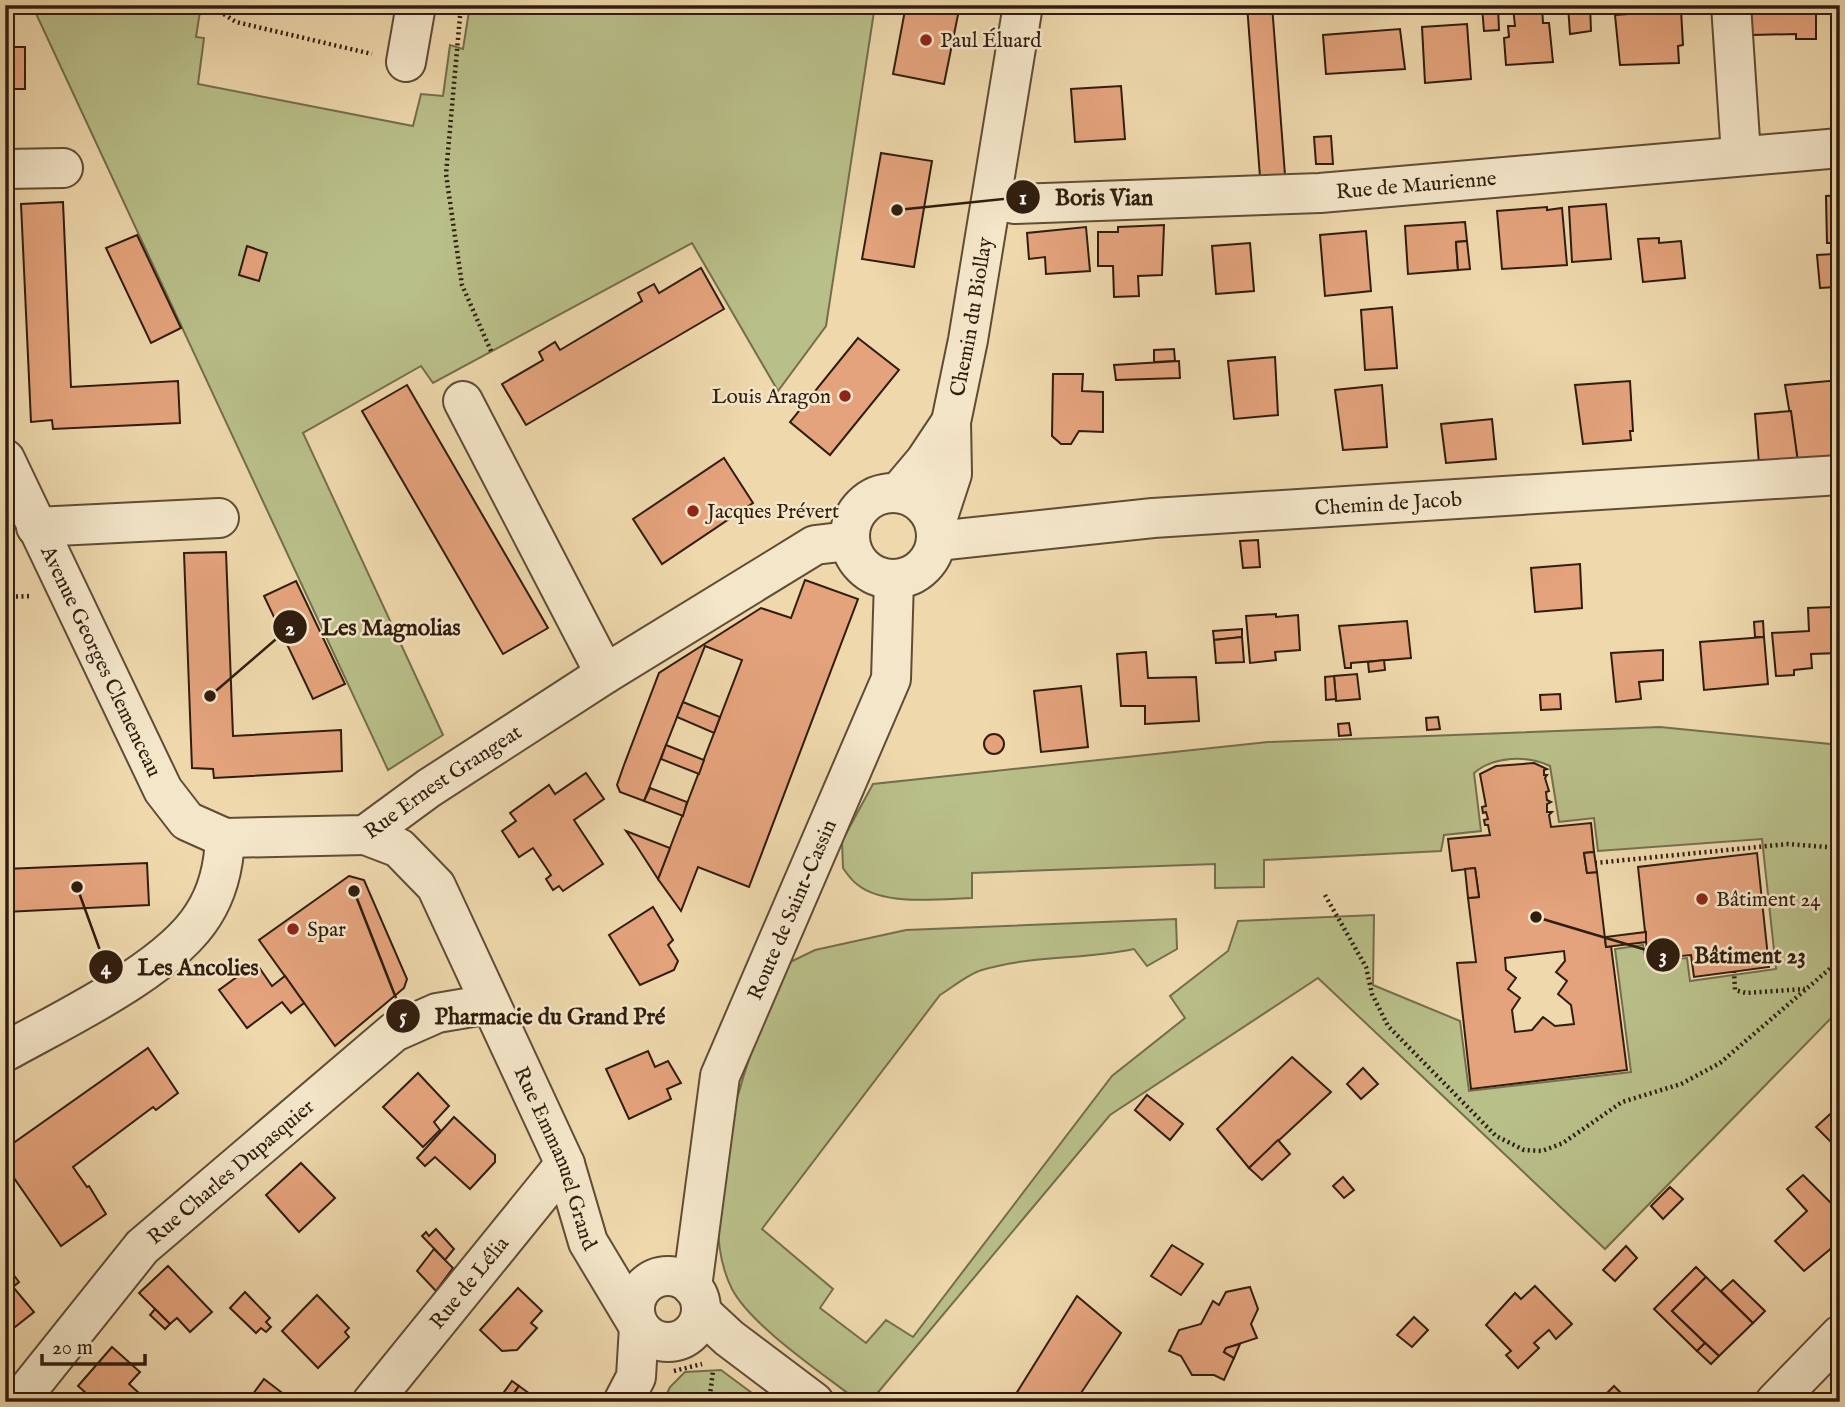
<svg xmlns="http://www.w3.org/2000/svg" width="1845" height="1407" viewBox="0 0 1845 1407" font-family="'IM FELL English',serif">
<rect width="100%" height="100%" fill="#eed8ac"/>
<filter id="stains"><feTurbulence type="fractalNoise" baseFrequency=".00286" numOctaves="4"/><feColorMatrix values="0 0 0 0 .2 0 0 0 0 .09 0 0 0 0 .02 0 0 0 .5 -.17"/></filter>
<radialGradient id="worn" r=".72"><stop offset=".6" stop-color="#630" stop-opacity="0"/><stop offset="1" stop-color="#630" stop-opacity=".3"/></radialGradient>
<!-- green -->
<g fill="#b9bf89" stroke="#746e4c" stroke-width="2">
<path d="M32 5H201L196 37 204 38 198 84 413 126 421 94 443 96 450 45 463 49 470 5H875L826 326 778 391 692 243 433 383 421 366 303 433 443 735 388 770Z"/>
<path d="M1660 727 1840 745V1009L1605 1249 1318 978 1110 1115 870 1402H859C824 1374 752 1327 732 1289 690 1207 751 1043 786 964L815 950 906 930 1176 919 1177 949 1147 966 1134 949C1084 960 1032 955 982 970 968 974 953 987 940 995L762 1229 833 1289 820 1308 866 1343 886 1320 913 1337 1112 1076 1185 1018 1170 996 1228 951 1238 921 1374 915 1373 985 1460 1021 1469 1091 1631 1072 1615 949 1643 945 1646 962 1687 958 1690 981 1776 969 1762 839 1598 851 1594 818 1559 822 1550 766C1527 755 1494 756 1474 773L1481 831 1444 835 1441 851 1264 860V887L1215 888V864L972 873V898C940 899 884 906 858 885 852 881 847 874 843 868L842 841 873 784 1268 742Z"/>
<path d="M721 1370 764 1402H663L670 1387 685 1372Z"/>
</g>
<!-- building -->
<g fill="#e4a37c" stroke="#301d0e" stroke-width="2" fill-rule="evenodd">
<path d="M906 5H960L944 84 893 74Z"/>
<path d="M1247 5H1272L1285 175 1260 177Z"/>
<path d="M1418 5H1434V11L1418 12Z"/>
<path d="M1568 5H1590L1591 31 1570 34Z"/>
<path d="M1751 5H1816V39H1796V34L1752 35Z"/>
<path d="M1498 6 1499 30 1484 31 1482 7Z"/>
<path d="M1542 6 1543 23H1549L1553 62 1506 65 1504 38 1509 37 1508 26H1515L1513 7Z"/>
<path d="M1681 10 1683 45 1678 46 1679 63 1620 65 1615 15Z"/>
<path d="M1467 24 1471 79 1425 83 1422 27Z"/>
<path d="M1400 29 1405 69 1326 74 1323 35Z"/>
<rect x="5" y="47" width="20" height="42"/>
<path d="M1121 86 1125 139 1075 142 1071 89Z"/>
<path d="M1331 136 1333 164H1316L1314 137Z"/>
<path d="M881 153 932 161 914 267 862 259Z"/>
<path d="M1840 195V243H1827L1826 196Z"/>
<path d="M63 202 71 387 178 381 180 423 53 429 52 420 31 422 21 204Z"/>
<path d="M1606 204 1611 259 1572 262 1569 207Z"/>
<path d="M1547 207V210L1562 208 1567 265 1502 269 1497 211Z"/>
<path d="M1465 222 1467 241 1456 242 1458 270 1408 274 1405 226Z"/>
<path d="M1164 225 1162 275 1138 276 1139 296 1114 297 1113 266H1098V232H1118V227Z"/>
<path d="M1086 227 1090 271 1046 274 1045 257 1029 259 1027 233Z"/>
<path d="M1366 231 1371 291 1325 296 1320 235Z"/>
<path d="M137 235 181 328 151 343 106 248Z"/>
<path d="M1659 238V243L1681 241 1685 278 1643 282 1638 239Z"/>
<path d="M1467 241 1470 269 1458 270 1456 242Z"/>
<path d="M1250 243 1254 291 1216 294 1212 246Z"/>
<path d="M247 246 267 253 259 281 239 275Z"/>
<path d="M1840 253V287H1836L1834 254Z"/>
<path d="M1834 254 1836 287 1820 288 1817 255Z"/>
<path d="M701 268 724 309 526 425 502 384 543 360 539 352 555 342 560 350 642 301 638 293 654 284 659 293Z"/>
<path d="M1392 307 1397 368 1365 370 1361 310Z"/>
<path d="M858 338 899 370 830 455 790 422Z"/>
<path d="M1174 349 1175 361 1154 362V350Z"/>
<path d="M1275 357 1278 415 1234 419 1228 361Z"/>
<path d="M1179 361 1180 378 1116 380 1114 365Z"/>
<path d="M1053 374H1083L1082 391 1103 392V432L1079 431 1071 444H1061L1052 436Z"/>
<path d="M1840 380V458L1798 462 1785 385Z"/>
<path d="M1630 381 1633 431H1630L1631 440 1583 444 1575 385Z"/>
<path d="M407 385 548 628 503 654 362 411Z"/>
<path d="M1382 385 1387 447 1343 450 1335 390Z"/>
<path d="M1791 411 1798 462 1759 464 1755 414Z"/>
<path d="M1492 419 1496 459 1446 463 1441 424Z"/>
<path d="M724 458 753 503 662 564 633 519Z"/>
<path d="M1258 540 1260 567 1243 568 1240 541Z"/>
<path d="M226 552 233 736 341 730 342 771 214 778 213 769 192 768 184 553Z"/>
<path d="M1580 564 1582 608 1535 612 1531 568Z"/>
<path d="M805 580 858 599 749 887 698 867 681 911 658 879 742 660 705 646 644 801 620 792 617 785 624 765 659 673 761 608 791 618Z"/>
<path d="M296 581 345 684 313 699 264 596Z"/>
<path d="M1834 607 1839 653 1811 654 1812 668 1794 670V675L1776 676 1772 633 1809 631 1808 608Z"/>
<path d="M1276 614V617L1298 615 1300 650 1275 652 1276 660 1250 663 1246 616Z"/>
<path d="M1407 621 1411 658 1351 663V668H1345L1339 626Z"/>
<path d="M1763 621 1764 637H1755L1754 622Z"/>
<path d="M1242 629V637L1214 640 1213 631Z"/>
<path d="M1242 637 1244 662 1216 663 1214 640Z"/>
<path d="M1764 637 1768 684 1704 690 1700 642Z"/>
<path d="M1663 650V680L1639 682 1641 699 1616 702 1611 653Z"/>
<path d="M1146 652 1148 678 1196 677 1199 721 1145 724V706H1121L1117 654Z"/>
<path d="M1384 660 1385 670 1369 672 1368 662Z"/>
<path d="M1357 674 1360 699 1336 701 1334 676Z"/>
<path d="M1334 676 1336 699 1326 700 1325 677Z"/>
<path d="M1081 686 1088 747 1041 752 1034 691Z"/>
<path d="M1560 694 1561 709 1541 710 1540 695Z"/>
<path d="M683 702 720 717 714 733 677 717Z"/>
<path d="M1438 717 1440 729 1427 730 1426 718Z"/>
<path d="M1349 723 1351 735 1339 736 1338 724Z"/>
<circle cx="994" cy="744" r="10"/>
<path d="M666 745 704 760 699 774 661 759Z"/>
<path d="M1534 763 1547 769 1544 770V775H1547L1545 778 1549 791 1546 792 1547 800 1551 802 1547 804V812H1552L1549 815 1551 827 1591 823 1594 852 1584 853 1587 873 1597 872 1606 947 1611 946 1627 1070 1471 1089 1457 963 1476 962 1468 898 1479 897 1475 868 1452 871 1448 839 1490 835 1488 825H1485L1484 820 1488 819 1486 812 1483 813 1482 807 1486 806 1480 774 1496 766ZM1564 951 1565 961 1556 972 1567 981 1558 994 1571 1005 1574 1024 1555 1026 1543 1017 1532 1030 1515 1032 1512 1010 1520 998 1508 989 1516 978 1506 970 1505 958Z"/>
<path d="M586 773 604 799 574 820 603 864 563 891 559 886 553 890 546 879 551 875 533 848 519 857 502 831 516 821 510 813 549 785 555 794Z"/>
<path d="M650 788 687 802 683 816 644 801Z"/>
<path d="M626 831 670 848 658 879 636 845Z"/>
<path d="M1594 852 1597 872 1587 873 1584 853Z"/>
<path d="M1757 853 1769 967 1694 977 1691 955 1648 959 1638 867Z"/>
<path d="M147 863 149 905 5 912V869Z"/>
<path d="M1475 868 1479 897 1468 898 1465 869Z"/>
<path d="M349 876 364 880 407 979 404 988 335 1046 259 940Z"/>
<path d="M653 907 673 940 668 945 678 961 674 970 640 985 609 935Z"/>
<path d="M1646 932V942L1606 947 1605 937Z"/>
<path d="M256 963 272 986 285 976 304 1003 291 1013 282 1002 247 1028 219 990Z"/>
<path d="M148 1048 178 1093 156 1110 153 1107 73 1167 87 1187 89 1186 106 1214 61 1246 5 1165V1149Z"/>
<path d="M648 1051 655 1067 668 1061 681 1083 667 1089 671 1099 629 1119 606 1069Z"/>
<path d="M1292 1057 1331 1092 1249 1168 1217 1129Z"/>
<path d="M1363 1068 1378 1084 1361 1099 1347 1084Z"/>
<path d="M418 1073 449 1106 434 1122 440 1130 423 1147 383 1107Z"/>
<path d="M1147 1095 1183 1124 1170 1140 1135 1110Z"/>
<path d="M1840 1105V1151L1816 1127Z"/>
<path d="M454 1117 495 1155V1162L470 1189 435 1157 425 1166 417 1158Z"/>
<path d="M1278 1140 1290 1154 1262 1180 1249 1168Z"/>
<path d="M301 1163 335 1198 299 1232 266 1195Z"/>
<path d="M1803 1175 1840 1212V1241L1804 1271 1775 1241 1807 1211 1787 1189Z"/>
<path d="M1343 1177 1354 1190 1344 1198 1333 1186Z"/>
<path d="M1670 1187 1683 1199 1663 1219 1651 1206Z"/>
<path d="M436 1229 454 1249 445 1260 422 1236 426 1232 429 1236Z"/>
<path d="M1172 1245 1203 1264 1181 1295 1151 1276Z"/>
<path d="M1626 1246 1637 1258 1615 1281 1603 1270Z"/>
<path d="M434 1249 453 1268 436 1291 417 1271Z"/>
<path d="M6 1265 19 1282 13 1287 34 1312 5 1335Z"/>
<path d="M168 1266 212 1312 190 1332 177 1318 170 1324 139 1293Z"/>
<path d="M1696 1267 1706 1277 1672 1311 1705 1343 1697 1351 1654 1309Z"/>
<path d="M1706 1277 1753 1323 1719 1356 1672 1311Z"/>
<path d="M1733 1280 1765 1311 1753 1323 1721 1291Z"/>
<path d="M1535 1286 1572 1324 1556 1339 1549 1330 1534 1343 1539 1348 1518 1368 1506 1355 1511 1351 1486 1325 1515 1293 1521 1299Z"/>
<path d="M1250 1287 1258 1309 1251 1324 1257 1338 1226 1348 1224 1352 1234 1358 1224 1380 1214 1375H1192L1181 1356 1169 1351 1179 1330 1201 1324 1213 1301 1219 1305 1226 1292Z"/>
<path d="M518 1288 542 1311 531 1323 537 1328 517 1350 502 1351 480 1330Z"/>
<path d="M245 1292 270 1318 266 1322 271 1327 266 1332 261 1328 256 1333 230 1308Z"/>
<path d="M317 1295 349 1328 345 1332 349 1337 318 1368 282 1331Z"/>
<path d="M1077 1296 1121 1333 1075 1402H1011Z"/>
<path d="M155 1309 170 1324 165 1329 150 1315Z"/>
<path d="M1414 1317 1428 1330 1412 1347 1397 1335Z"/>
<path d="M1705 1343 1719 1356 1711 1364 1697 1351Z"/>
<path d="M1240 1344 1234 1358 1224 1352 1226 1348Z"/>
<path d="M112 1347 140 1372 129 1384 139 1393 131 1402H96L78 1386Z"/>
<path d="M264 1379 294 1402H247Z"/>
<path d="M512 1381 519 1386 508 1401 502 1395Z"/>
<path d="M519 1386 541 1402H508Z"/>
<path d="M1614 1386 1630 1402H1598Z"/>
</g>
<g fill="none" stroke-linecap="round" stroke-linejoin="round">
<!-- minor casing -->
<g stroke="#604c36" stroke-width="42">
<g id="minor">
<path d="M1731 5 1741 155"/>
<path d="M406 62 416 5"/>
<path d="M5 169 63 168"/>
<path id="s1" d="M992 200 1015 204 1320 193 1840 148"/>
<path d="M463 401 605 674"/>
<path id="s2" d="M5 459 163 790 187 821 225 838 365 835 429 788 605 674 815 545 849 541"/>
<circle cx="893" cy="536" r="43"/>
<path d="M898 493 925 461 951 422"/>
<path id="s3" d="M935 526 952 474 951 422 968 340 1023 5"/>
<path d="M36 527 219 518"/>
<path id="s4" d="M937 541 1153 518 1840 475"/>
<path id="s5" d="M365 835 399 848 436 886 565 1164 588 1242 636 1322"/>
<path d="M5 1052C62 1020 169 970 203 915 218 892 224 864 225 838"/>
<circle cx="668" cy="1309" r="33"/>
<path id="s6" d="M692 1287 720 1076 891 679 894 580"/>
<path d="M701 1312 729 1338 814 1402"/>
<path id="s7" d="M18 1402 142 1247 394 1032 437 1013 490 1004"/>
<path id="s8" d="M372 1402 565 1164"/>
<path d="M623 1402 636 1377 639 1327"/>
<path d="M1775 1402 1840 1335"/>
</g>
</g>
<!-- path -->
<g stroke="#301d0e" stroke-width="4.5" stroke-dasharray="2 3.5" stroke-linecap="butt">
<path d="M210 5 236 22 372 54"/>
<path d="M461 5 446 174 462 285 491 351"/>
<path d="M5 597 32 596"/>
<path d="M1595 863 1788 844 1840 848"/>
<path d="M1325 895 1366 967 1372 994 1388 1026 1496 1136 1524 1150 1542 1151 1563 1143 1622 1102 1681 1084 1720 1063 1840 960"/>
<path d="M1734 971 1735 990 1746 993 1805 989"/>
<path d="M674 1371 702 1364"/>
<path d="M709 1402 713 1371"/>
</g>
<!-- minor -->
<use href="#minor" stroke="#f4e6c9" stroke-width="38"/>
</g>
<!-- markers -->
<g fill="#8f2418" stroke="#f4e6c9" stroke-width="2.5">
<circle cx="926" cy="40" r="7"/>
<circle cx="845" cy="396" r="7"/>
<circle cx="693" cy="511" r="7"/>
<circle cx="1702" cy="899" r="7"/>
<circle cx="293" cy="929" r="7"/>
</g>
<g text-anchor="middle" stroke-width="5" stroke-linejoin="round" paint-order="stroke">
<!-- poi labels -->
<g font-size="21" fill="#301d0e" stroke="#f4e6c9" text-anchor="start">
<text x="940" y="47">Paul Éluard</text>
<text x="831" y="403" text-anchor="end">Louis Aragon</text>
<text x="707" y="518">Jacques Prévert</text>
<text x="1716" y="906">Bâtiment 24</text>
<text x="307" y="936">Spar</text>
</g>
<!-- street labels -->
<g font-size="21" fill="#301d0e" stroke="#f4e6c9">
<text dy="7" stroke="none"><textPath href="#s1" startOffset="425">Rue de Maurienne</textPath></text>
<text dy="7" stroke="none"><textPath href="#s3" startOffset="214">Chemin du Biollay</textPath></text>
<text dy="7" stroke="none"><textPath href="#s4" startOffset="453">Chemin de Jacob</textPath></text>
<text dy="7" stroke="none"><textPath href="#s2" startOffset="224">Avenue Georges Clemenceau</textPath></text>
<text dy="7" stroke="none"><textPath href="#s2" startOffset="682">Rue Ernest Grangeat</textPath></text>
<text dy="7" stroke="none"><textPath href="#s6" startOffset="394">Route de Saint-Cassin</textPath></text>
<text dy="7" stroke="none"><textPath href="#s5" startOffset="387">Rue Emmanuel Grand</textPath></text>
<text dy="7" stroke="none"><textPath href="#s7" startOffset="315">Rue Charles Dupasquier</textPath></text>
<text dy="7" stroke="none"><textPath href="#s8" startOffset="154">Rue de Lélia</textPath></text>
</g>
</g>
<!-- callouts -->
<path fill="none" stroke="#301d0e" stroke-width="2.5" d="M897 210L1023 197M210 696L290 627M1536 917L1663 955M77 887L106 967M354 891L403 1016"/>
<g fill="#301d0e" stroke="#f4e6c9" stroke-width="2.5">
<circle cx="897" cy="210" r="7"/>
<circle cx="210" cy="696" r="7"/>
<circle cx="1536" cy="917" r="7"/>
<circle cx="77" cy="887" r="7"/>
<circle cx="354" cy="891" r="7"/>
<circle cx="1023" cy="197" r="18"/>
<circle cx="290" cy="627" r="18"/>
<circle cx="1663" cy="955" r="18"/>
<circle cx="106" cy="967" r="18"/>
<circle cx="403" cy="1016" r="18"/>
</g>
<g font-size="21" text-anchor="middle" font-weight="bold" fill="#fff">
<text x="1023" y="204">1</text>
<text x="290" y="635">2</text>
<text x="1663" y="962">3</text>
<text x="106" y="974">4</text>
<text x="403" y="1023">5</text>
</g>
<g font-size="23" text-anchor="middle" font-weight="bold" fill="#301d0e" stroke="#f4e6c9" stroke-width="5" stroke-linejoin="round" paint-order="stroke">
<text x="1104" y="205">Boris Vian</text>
<text x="391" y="635">Les Magnolias</text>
<text x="1750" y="963">Bâtiment 23</text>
<text x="198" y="975">Les Ancolies</text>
<text x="550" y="1024">Pharmacie du Grand Pré</text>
</g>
<!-- margin -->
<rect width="1845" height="1407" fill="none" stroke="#eed8ac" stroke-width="28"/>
<rect x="7" y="7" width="1831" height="1393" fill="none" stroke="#301d0e" stroke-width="3.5"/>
<rect x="14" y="14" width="1817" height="1379" fill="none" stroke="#301d0e" stroke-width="2"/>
<!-- scale -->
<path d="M42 1354v10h103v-10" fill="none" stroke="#301d0e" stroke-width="3.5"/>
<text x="52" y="1354" font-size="21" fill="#301d0e" stroke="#f4e6c9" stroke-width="5" paint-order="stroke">20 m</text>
<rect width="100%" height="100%" filter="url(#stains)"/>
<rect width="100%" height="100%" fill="url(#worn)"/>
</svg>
